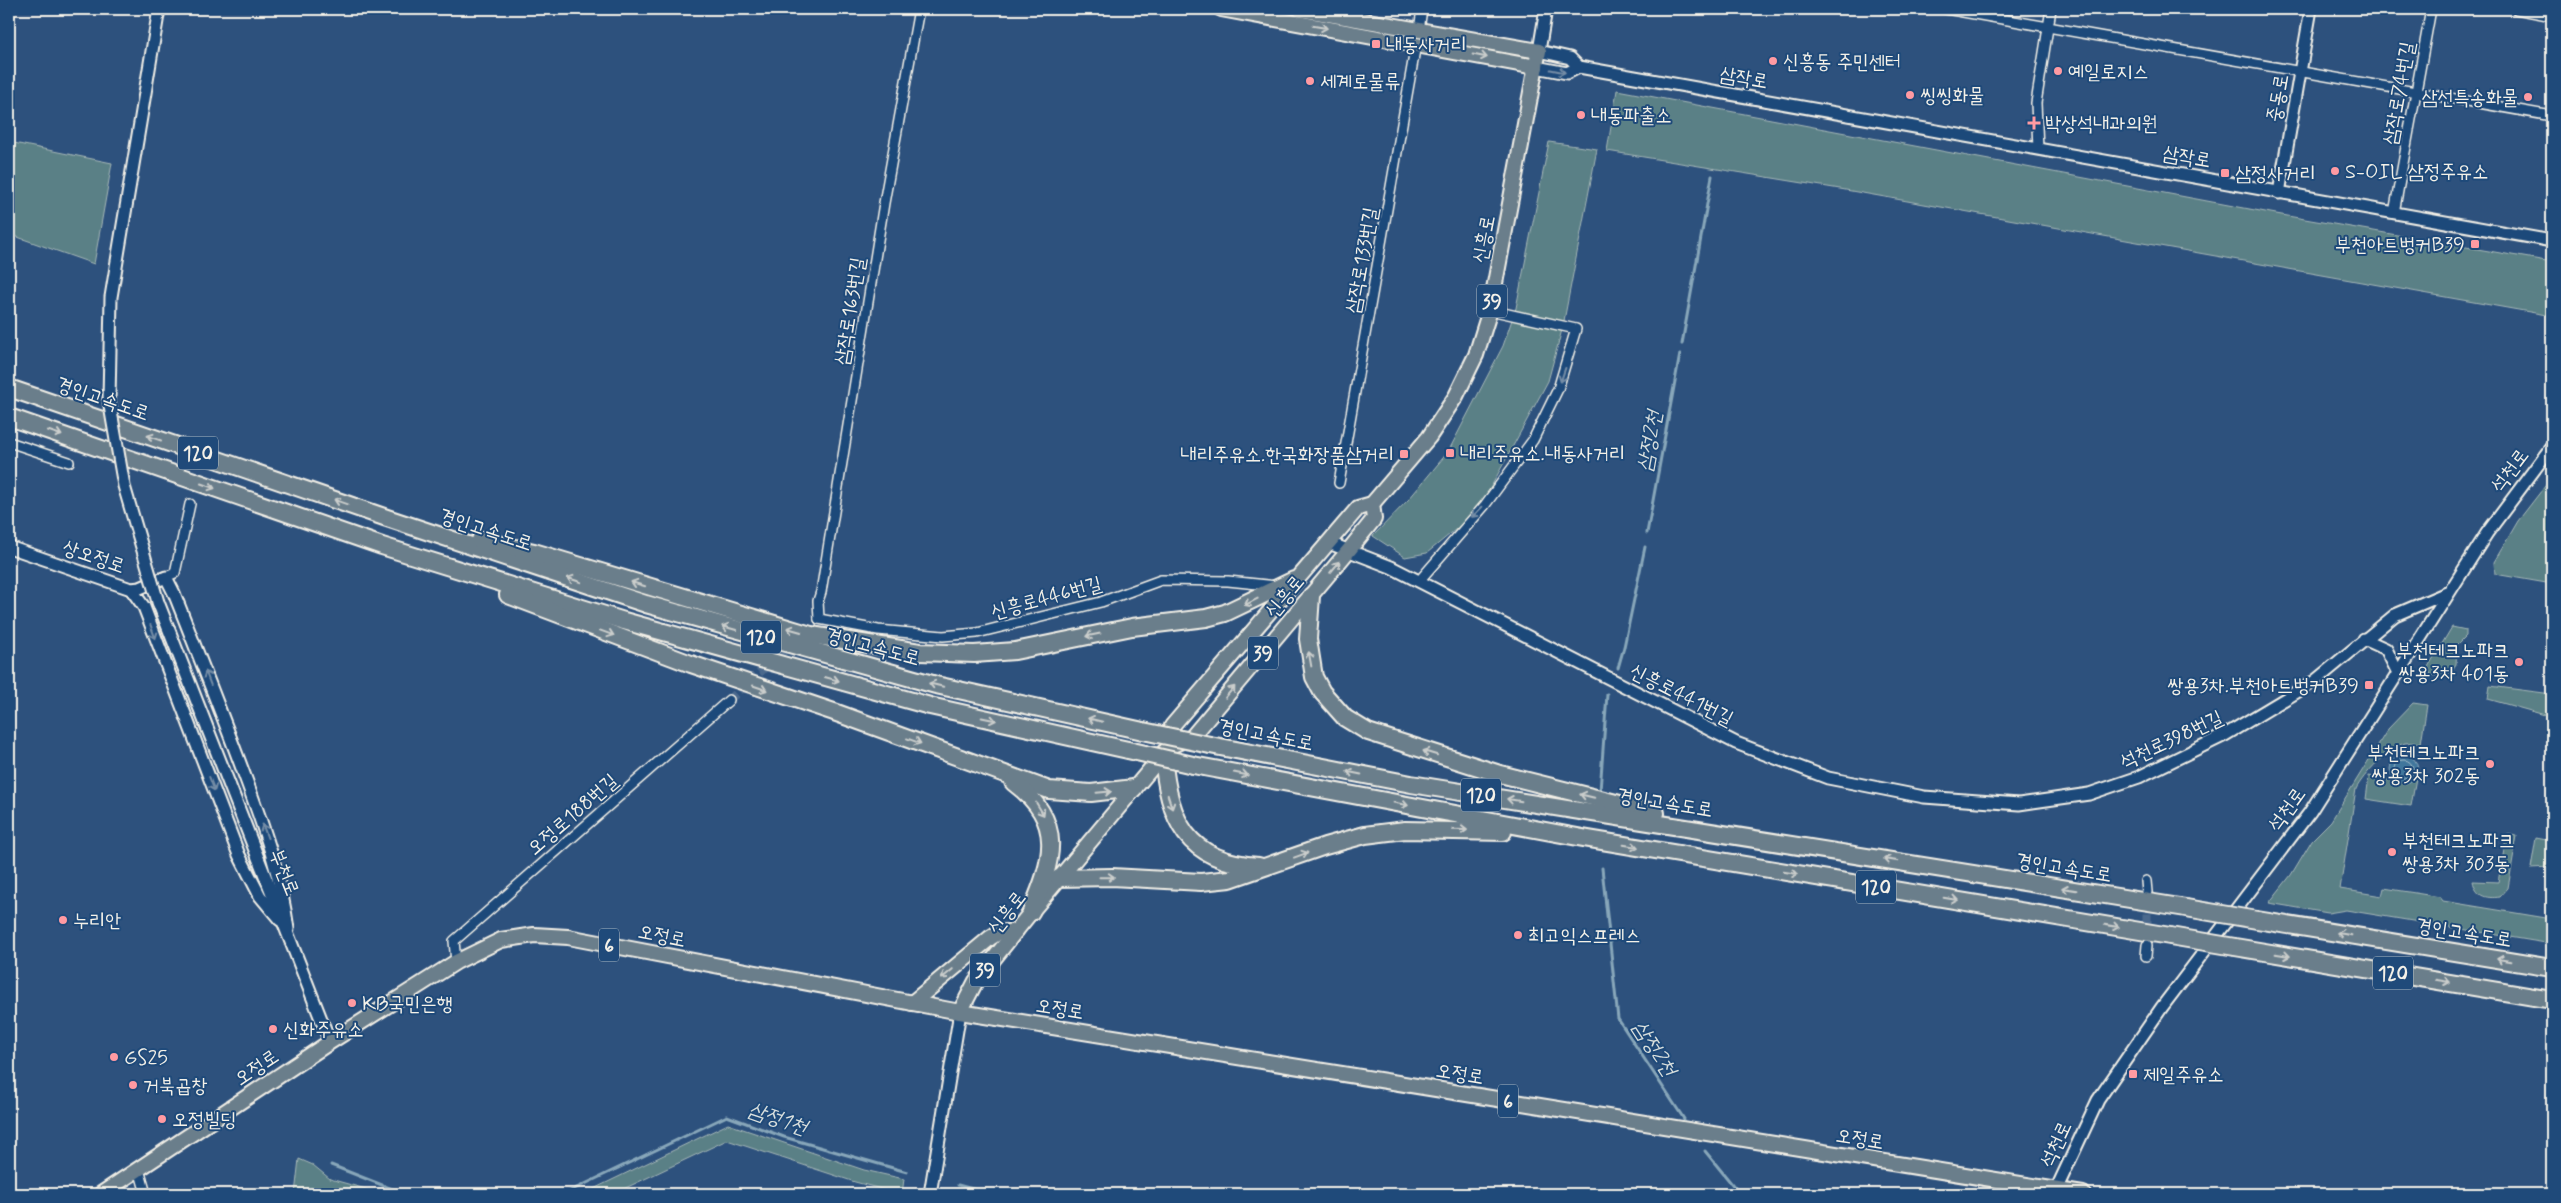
<svg xmlns="http://www.w3.org/2000/svg" width="2561" height="1203" viewBox="0 0 2561 1203" font-family="Mynerve,'Poor Story',sans-serif">
<rect width="100%" height="100%" fill="#2d517d"/>
<filter id="ink" filterUnits="userSpaceOnUse"><feTurbulence type="fractalNoise" baseFrequency=".02" numOctaves="2"/><feDisplacementMap in="SourceGraphic" scale="10" xChannelSelector="R" yChannelSelector="G"/><feConvolveMatrix kernelMatrix="1 2 1 2 8 2 1 2 1" color-interpolation-filters="sRGB"/></filter>
<g filter="url(#ink)">
<!-- green -->
<g fill="#5a8086" stroke="#a7b8b7">
<path d="M1617 90 2276 214 2552 262V316L1840 189 1607 151Z"/>
<path d="M9 142 112 163 94 264 9 234Z"/>
<path d="M1549 142 1597 149 1563 326 1548 381 1478 511 1427 553 1405 557 1373 536 1409 499 1448 452 1503 346 1516 308Z"/>
<path d="M2552 477V584L2495 574 2494 562 2518 521Z"/>
<path d="M2452 627 2466 630V636L2457 645 2456 664 2448 677 2431 675 2428 667Z"/>
<path d="M2490 686 2552 694V717L2488 699Z"/>
<path d="M2413 703 2427 705 2421 743C2416 743 2410 742 2405 743 2389 747 2363 775 2356 789L2340 889 2382 896 2384 888 2440 897 2443 901 2552 919V944L2346 910 2328 913 2269 903 2291 875 2312 840 2331 821 2388 729Z"/>
<path d="M2369 776 2406 783 2416 778 2411 806 2366 799Z"/>
<path d="M2507 834 2517 836 2508 888 2500 897C2485 899 2476 896 2473 881L2498 882Z"/>
<path d="M2536 838 2552 841V867L2531 868Z"/>
<path d="M728 1124 864 1170 904 1179 902 1194H889V1191L855 1182 727 1140 613 1194H583Z"/>
<path d="M299 1159 313 1165 330 1179 384 1194H295Z"/>
</g>
<!-- water -->
<circle fill="#40769c" stroke="#88a7ba" cx="2404" cy="769" r="14"/>
<g fill="none" stroke-linecap="round" stroke-linejoin="round">
<!-- shore -->
<circle stroke="#acc0ca" stroke-width="1" cx="2404" cy="769" r="9"/>
<!-- stream -->
<g stroke="#88a7ba" stroke-width="3">
<path d="M1682 344 1712 176"/>
<path d="M1647 533 1680 354"/>
<path d="M1618 668 1624 647 1645 547"/>
<path d="M1600 791 1607 694"/>
<path d="M1602 868 1618 1019 1684 1119"/>
<path d="M1705 1151 1740 1194"/>
<path d="M331 1165 405 1194"/>
<path d="M958 1185 991 1194"/>
<path d="M564 1194 727 1116 784 1137 907 1172"/>
</g>
<!-- minor-tunnel -->
<g stroke="#4b698d" stroke-width="9" stroke-dasharray="9 4.5" stroke-linecap="butt">
<path d="M729 700 791 644"/>
<path d="M2147 900V935"/>
</g>
<!-- minor casing -->
<g stroke="#f4f1e8" stroke-width="12">
<g id="minor">
<path d="M1946 9 2552 116"/>
<path d="M2516 9 2552 16"/>
<path d="M1419 30 1422 9"/>
<path d="M2038 149 2036 103 2051 9"/>
<path d="M2394 213 2431 9"/>
<path d="M9 442 69 462"/>
<path d="M1339 483 1416 44"/>
<path d="M166 577 175 573 190 504"/>
<path d="M1419 581 1485 505 1533 440 1558 389 1576 329 1490 310"/>
<path d="M819 619 818 601 821 592 884 203 919 9"/>
<path d="M819 619 878 630 943 636 977 633 1101 602 1161 580 1228 581 1277 586"/>
<path d="M2146 881 2147 892"/>
<path d="M2146 956 2147 945"/>
<path d="M456 962 454 941 729 700"/>
<path d="M139 1169 146 1194"/>
</g>
</g>
<!-- tertiary casing -->
<g stroke="#f4f1e8" stroke-width="15">
<g id="tertiary">
<path d="M1546 9 1539 51 1570 58 1579 67 2552 241"/>
<path d="M1536 67 1567 73 1579 67"/>
<path d="M2279 193 2311 9"/>
<path d="M1329 543 1391 567 1736 743 1828 778 1924 797 2019 804 2089 794 2139 777 2225 735 2315 681 2395 615 2449 592"/>
<path d="M9 547 131 589 140 588 166 577 174 593C199 656 224 719 247 782 265 831 281 877 288 929"/>
<path d="M131 589 144 607 239 855 260 896 280 920"/>
<path d="M158 602 330 1042"/>
<path d="M2364 639 2386 649 2398 673"/>
<path d="M2056 1190 2098 1100 2162 1007 2310 812 2487 533 2552 446"/>
<path d="M930 1194 960 1012"/>
</g>
</g>
<!-- primary casing -->
<g stroke="#f4f1e8" stroke-width="18">
<g id="primary">
<path d="M1221 9 1536 67"/>
<path d="M1170 746 1172 726 1358 508 1372 504 1429 437 1456 396 1476 355 1490 310 1537 60 1539 51 1300 9"/>
<path d="M912 1003 990 938 998 933 1016 931"/>
<path d="M960 1012 976 981 1031 912 1170 746 1192 737 1349 550 1374 519 1372 504"/>
<path d="M101 1194 330 1042 456 962 501 940 534 935 568 937 960 1012 2083 1194"/>
</g>
</g>
<!-- motorway casing -->
<g stroke="#f4f1e8" stroke-width="20">
<g id="motorway">
<path d="M9 388 387 518 646 604 936 685 1143 731"/>
<path d="M9 417 382 546 624 621 930 706 1128 750"/>
<path d="M480 540 534 552 811 635 920 652 974 654 1015 651 1132 627 1206 618 1225 613 1294 580"/>
<path d="M508 595 691 664 834 712 1049 790 1091 793 1134 788"/>
<path d="M1311 596 1308 639 1314 677 1322 692 1345 718 1368 732 1500 774 1656 813"/>
<path d="M1210 745 1411 784 2186 908"/>
<path d="M1163 754C1168 820 1186 862 1259 866"/>
<path d="M1193 765 1583 838 2170 936"/>
<path d="M1013 782C1066 822 1053 859 1031 912"/>
<path d="M1059 878 1112 877 1201 882 1230 879 1325 846 1365 835 1405 830 1503 832"/>
<path d="M2257 920 2552 968"/>
<path d="M2235 947 2552 1000"/>
</g>
</g>
<!-- minor -->
<use href="#minor" stroke="#1f4a7a" stroke-width="9"/>
<!-- tertiary -->
<use href="#tertiary" stroke="#1f4a7a" stroke-width="11"/>
<!-- primary -->
<use href="#primary" stroke="#6b7e8b" stroke-width="14"/>
<!-- motorway -->
<use href="#motorway" stroke="#6b7e8b" stroke-width="16"/>
<!-- tertiary-bridge casing -->
<g stroke="#f4f1e8" stroke-width="15" stroke-linecap="butt">
<path id="tertiary-bridge" d="M158 602 124 486 109 400 111 297 159 9"/>
</g>
<!-- motorway-bridge casing -->
<g stroke="#f4f1e8" stroke-width="20" stroke-linecap="butt">
<g id="motorway-bridge">
<path d="M1143 731 1210 745"/>
<path d="M1128 750 1193 765"/>
<path d="M2186 908 2257 920"/>
<path d="M2170 936 2235 947"/>
</g>
</g>
<!-- tertiary-bridge -->
<use href="#tertiary-bridge" stroke="#1f4a7a" stroke-width="11"/>
<!-- motorway-bridge -->
<use href="#motorway-bridge" stroke="#6b7e8b" stroke-width="16"/>
</g>
<!-- one-way arrows -->
<defs><path id="oneway-shaft" d="M-6 0H5M1.5-3L5.5 0L1.5 3" fill="none" stroke-width="1.6" stroke-linecap="round" stroke-linejoin="round" transform="scale(1.25)"/></defs>
<g stroke="#cbcecc">
<use href="#oneway-shaft" transform="translate(1320 27) rotate(10)"/>
<use href="#oneway-shaft" transform="translate(1480 56) rotate(11)"/>
<use href="#oneway-shaft" transform="translate(55 433) rotate(19)"/>
<use href="#oneway-shaft" transform="translate(154 438) rotate(-161)"/>
<use href="#oneway-shaft" transform="translate(208 486) rotate(19)"/>
<use href="#oneway-shaft" transform="translate(341 502) rotate(-161)"/>
<use href="#oneway-shaft" transform="translate(1335 567) rotate(-50)"/>
<use href="#oneway-shaft" transform="translate(574 580) rotate(-162)"/>
<use href="#oneway-shaft" transform="translate(638 584) rotate(-163)"/>
<use href="#oneway-shaft" transform="translate(1251 602) rotate(153)"/>
<use href="#oneway-shaft" transform="translate(729 628) rotate(-164)"/>
<use href="#oneway-shaft" transform="translate(794 630) rotate(-164)"/>
<use href="#oneway-shaft" transform="translate(607 633) rotate(20)"/>
<use href="#oneway-shaft" transform="translate(1093 635) rotate(169)"/>
<use href="#oneway-shaft" transform="translate(1310 659) rotate(-100)"/>
<use href="#oneway-shaft" transform="translate(832 679) rotate(15)"/>
<use href="#oneway-shaft" transform="translate(936 685) rotate(-166)"/>
<use href="#oneway-shaft" transform="translate(760 688) rotate(19)"/>
<use href="#oneway-shaft" transform="translate(1230 692) rotate(-50)"/>
<use href="#oneway-shaft" transform="translate(989 719) rotate(12)"/>
<use href="#oneway-shaft" transform="translate(1095 720) rotate(-167)"/>
<use href="#oneway-shaft" transform="translate(914 741) rotate(20)"/>
<use href="#oneway-shaft" transform="translate(1430 753) rotate(-163)"/>
<use href="#oneway-shaft" transform="translate(1354 773) rotate(-169)"/>
<use href="#oneway-shaft" transform="translate(1241 774) rotate(11)"/>
<use href="#oneway-shaft" transform="translate(1104 792) rotate(-5)"/>
<use href="#oneway-shaft" transform="translate(1587 796) rotate(-166)"/>
<use href="#oneway-shaft" transform="translate(1514 800) rotate(-171)"/>
<use href="#oneway-shaft" transform="translate(1170 802) rotate(72)"/>
<use href="#oneway-shaft" transform="translate(1401 804) rotate(11)"/>
<use href="#oneway-shaft" transform="translate(1040 809) rotate(59)"/>
<use href="#oneway-shaft" transform="translate(1460 830) rotate(1)"/>
<use href="#oneway-shaft" transform="translate(1631 846) rotate(10)"/>
<use href="#oneway-shaft" transform="translate(1301 855) rotate(-20)"/>
<use href="#oneway-shaft" transform="translate(1891 860) rotate(-171)"/>
<use href="#oneway-shaft" transform="translate(1791 873) rotate(10)"/>
<use href="#oneway-shaft" transform="translate(1107 877) rotate(-1)"/>
<use href="#oneway-shaft" transform="translate(2069 889) rotate(-171)"/>
<use href="#oneway-shaft" transform="translate(1951 899) rotate(10)"/>
<use href="#oneway-shaft" transform="translate(2112 926) rotate(10)"/>
<use href="#oneway-shaft" transform="translate(2344 934) rotate(-171)"/>
<use href="#oneway-shaft" transform="translate(2283 955) rotate(9)"/>
<use href="#oneway-shaft" transform="translate(2504 960) rotate(-171)"/>
<use href="#oneway-shaft" transform="translate(947 974) rotate(140)"/>
<use href="#oneway-shaft" transform="translate(2443 981) rotate(9)"/>
</g>
<g stroke="#748da6">
<use href="#oneway-shaft" transform="translate(1558 71) rotate(11)"/>
<use href="#oneway-shaft" transform="translate(1563 375) rotate(109)"/>
<use href="#oneway-shaft" transform="translate(1477 512) rotate(135)"/>
<use href="#oneway-shaft" transform="translate(153 632) rotate(70)"/>
<use href="#oneway-shaft" transform="translate(208 678) rotate(-111)"/>
<use href="#oneway-shaft" transform="translate(212 784) rotate(69)"/>
<use href="#oneway-shaft" transform="translate(265 831) rotate(-110)"/>
</g>
</g>
<!-- markers -->
<g fill="#ff9aa2" stroke="#1f4a7a" stroke-width="2">
<rect x="1371" y="39" width="10" height="10" rx="2.5"/>
<circle cx="1773" cy="61" r="5"/>
<circle cx="2058" cy="71" r="5"/>
<circle cx="1310" cy="81" r="5"/>
<circle cx="1910" cy="95" r="5"/>
<circle cx="2528" cy="97" r="5"/>
<circle cx="1581" cy="115" r="5"/>
<path d="M2031.5 115.5h5v5h5v5h-5v5h-5v-5h-5v-5h5z"/>
<circle cx="2335" cy="171" r="5"/>
<rect x="2220" y="168" width="10" height="10" rx="2.5"/>
<rect x="2470" y="239" width="10" height="10" rx="2.5"/>
<rect x="1445" y="448" width="10" height="10" rx="2.5"/>
<rect x="1399" y="449" width="10" height="10" rx="2.5"/>
<circle cx="2519" cy="662" r="5"/>
<rect x="2364" y="680" width="10" height="10" rx="2.5"/>
<circle cx="2490" cy="764" r="5"/>
<circle cx="2392" cy="852" r="5"/>
<circle cx="63" cy="920" r="5"/>
<circle cx="1518" cy="935" r="5"/>
<circle cx="352" cy="1003" r="5"/>
<circle cx="273" cy="1029" r="5"/>
<circle cx="114" cy="1057" r="5"/>
<rect x="2128" y="1069" width="10" height="10" rx="2.5"/>
<circle cx="133" cy="1085" r="5"/>
<circle cx="162" cy="1119" r="5"/>
</g>
<g text-anchor="middle" stroke-width="4" stroke-linejoin="round" paint-order="stroke">
<!-- shield labels -->
<g fill="#1f4a7a" stroke="#b4bfc7" stroke-width="1">
<rect x="1477" y="284.5" width="30" height="33" rx="4"/>
<rect x="178" y="436.5" width="40" height="33" rx="4"/>
<rect x="741" y="620.5" width="40" height="33" rx="4"/>
<rect x="1248" y="636.5" width="30" height="33" rx="4"/>
<rect x="1461" y="778.5" width="40" height="33" rx="4"/>
<rect x="1856" y="870.5" width="40" height="33" rx="4"/>
<rect x="599" y="928.5" width="20" height="33" rx="4"/>
<rect x="970" y="953.5" width="30" height="33" rx="4"/>
<rect x="2373" y="956.5" width="40" height="33" rx="4"/>
<rect x="1498" y="1084.5" width="20" height="33" rx="4"/>
</g>
<g font-size="19" font-weight="bold" fill="#f4f1e8">
<text x="1492" y="308">39</text>
<text x="198" y="460">120</text>
<text x="761" y="644">120</text>
<text x="1263" y="660">39</text>
<text x="1481" y="802">120</text>
<text x="1876" y="894">120</text>
<text x="609" y="952">6</text>
<text x="985" y="977">39</text>
<text x="2393" y="980">120</text>
<text x="1508" y="1108">6</text>
</g>
<!-- poi labels -->
<g font-size="20" fill="#f4f1e8" stroke="#1f4a7a" text-anchor="start">
<text x="1386" y="51">내동사거리</text>
<text x="1783" y="68">신흥동 주민센터</text>
<text x="2068" y="78">예일로지스</text>
<text x="1320" y="88">세계로물류</text>
<text x="1920" y="102">씽씽화물</text>
<text x="2518" y="104" text-anchor="end">삼선특송화물</text>
<text x="1591" y="122">내동파출소</text>
<text x="2045" y="130">박상석내과의원</text>
<text x="2345" y="178">S-OIL 삼정주유소</text>
<text x="2235" y="180">삼정사거리</text>
<text x="2465" y="251" text-anchor="end">부천아트벙커B39</text>
<text x="1460" y="460">내리주유소.내동사거리</text>
<text x="1394" y="461" text-anchor="end">내리주유소.한국화장품삼거리</text>
<text x="2509" y="657" text-anchor="end">부천테크노파크<tspan x="2509" dy="23">쌍용3차 401동</tspan></text>
<text x="2359" y="692" text-anchor="end">쌍용3차.부천아트벙커B39</text>
<text x="2480" y="759" text-anchor="end">부천테크노파크<tspan x="2480" dy="23">쌍용3차 302동</tspan></text>
<text x="2402" y="847">부천테크노파크<tspan x="2402" dy="23">쌍용3차 303동</tspan></text>
<text x="73" y="927">누리안</text>
<text x="1528" y="942">최고익스프레스</text>
<text x="362" y="1010">KB국민은행</text>
<text x="283" y="1036">신화주유소</text>
<text x="124" y="1064">GS25</text>
<text x="2143" y="1081">제일주유소</text>
<text x="143" y="1092">거북곱창</text>
<text x="172" y="1126">오정빌딩</text>
</g>
<!-- street labels -->
<g font-size="20" fill="#f4f1e8" stroke="#1f4a7a">
<text transform="translate(1744 77) rotate(10)" y="7">삼작로</text>
<text transform="translate(2398 93) rotate(-80)" y="7">삼작로74번길</text>
<text transform="translate(2277 98) rotate(-80)" y="7">중동로</text>
<text transform="translate(2187 156) rotate(10)" y="7">삼작로</text>
<text transform="translate(1483 239) rotate(-79)" y="7">신흥로</text>
<text transform="translate(1361 260) rotate(-80)" y="7">삼작로133번길</text>
<text transform="translate(849 311) rotate(-81)" y="7">삼작로163번길</text>
<text transform="translate(103 398) rotate(19)" y="7">경인고속도로</text>
<text transform="translate(2509 470) rotate(-53)" y="7">석천로</text>
<text transform="translate(486 529) rotate(18)" y="7">경인고속도로</text>
<text transform="translate(94 556) rotate(19)" y="7">상오정로</text>
<text transform="translate(1284 596) rotate(-50)" y="7">신흥로</text>
<text transform="translate(1046 597) rotate(-15)" y="7">신흥로446번길</text>
<text transform="translate(873 646) rotate(15)" y="7">경인고속도로</text>
<text transform="translate(1682 694) rotate(27)" y="7">신흥로441번길</text>
<text transform="translate(1266 734) rotate(11)" y="7">경인고속도로</text>
<text transform="translate(2171 739) rotate(-25)" y="7">석천로398번길</text>
<text transform="translate(1665 802) rotate(9)" y="7">경인고속도로</text>
<text transform="translate(2286 809) rotate(-54)" y="7">석천로</text>
<text transform="translate(572 814) rotate(-41)" y="7">오정로188번길</text>
<text transform="translate(2064 867) rotate(9)" y="7">경인고속도로</text>
<text transform="translate(285 872) rotate(68)" y="7">부천로</text>
<text transform="translate(1006 912) rotate(-52)" y="7">신흥로</text>
<text transform="translate(2464 932) rotate(9)" y="7">경인고속도로</text>
<text transform="translate(662 935) rotate(11)" y="7">오정로</text>
<text transform="translate(1060 1008) rotate(9)" y="7">오정로</text>
<text transform="translate(256 1067) rotate(-34)" y="7">오정로</text>
<text transform="translate(1460 1073) rotate(9)" y="7">오정로</text>
<text transform="translate(1860 1138) rotate(9)" y="7">오정로</text>
<text transform="translate(2055 1144) rotate(-65)" y="7">석천로</text>
</g>
<!-- water labels -->
<g font-size="21" font-style="italic" fill="#d9dfdd" stroke="#1f4a7a">
<text transform="translate(1649 441) rotate(-80)" y="7">삼정2천</text>
<text transform="translate(1655 1048) rotate(57)" y="7">삼정2천</text>
<text transform="translate(778 1118) rotate(19)" y="7">삼정1천</text>
</g>
</g>
<!-- margin -->
<rect width="2561" height="1203" fill="none" stroke="#1f4a7a" stroke-width="30"/>
<rect x="15" y="15" width="2531" height="1173" fill="none" stroke="#f4f1e8" stroke-width="2" filter="url(#ink)"/>
</svg>
